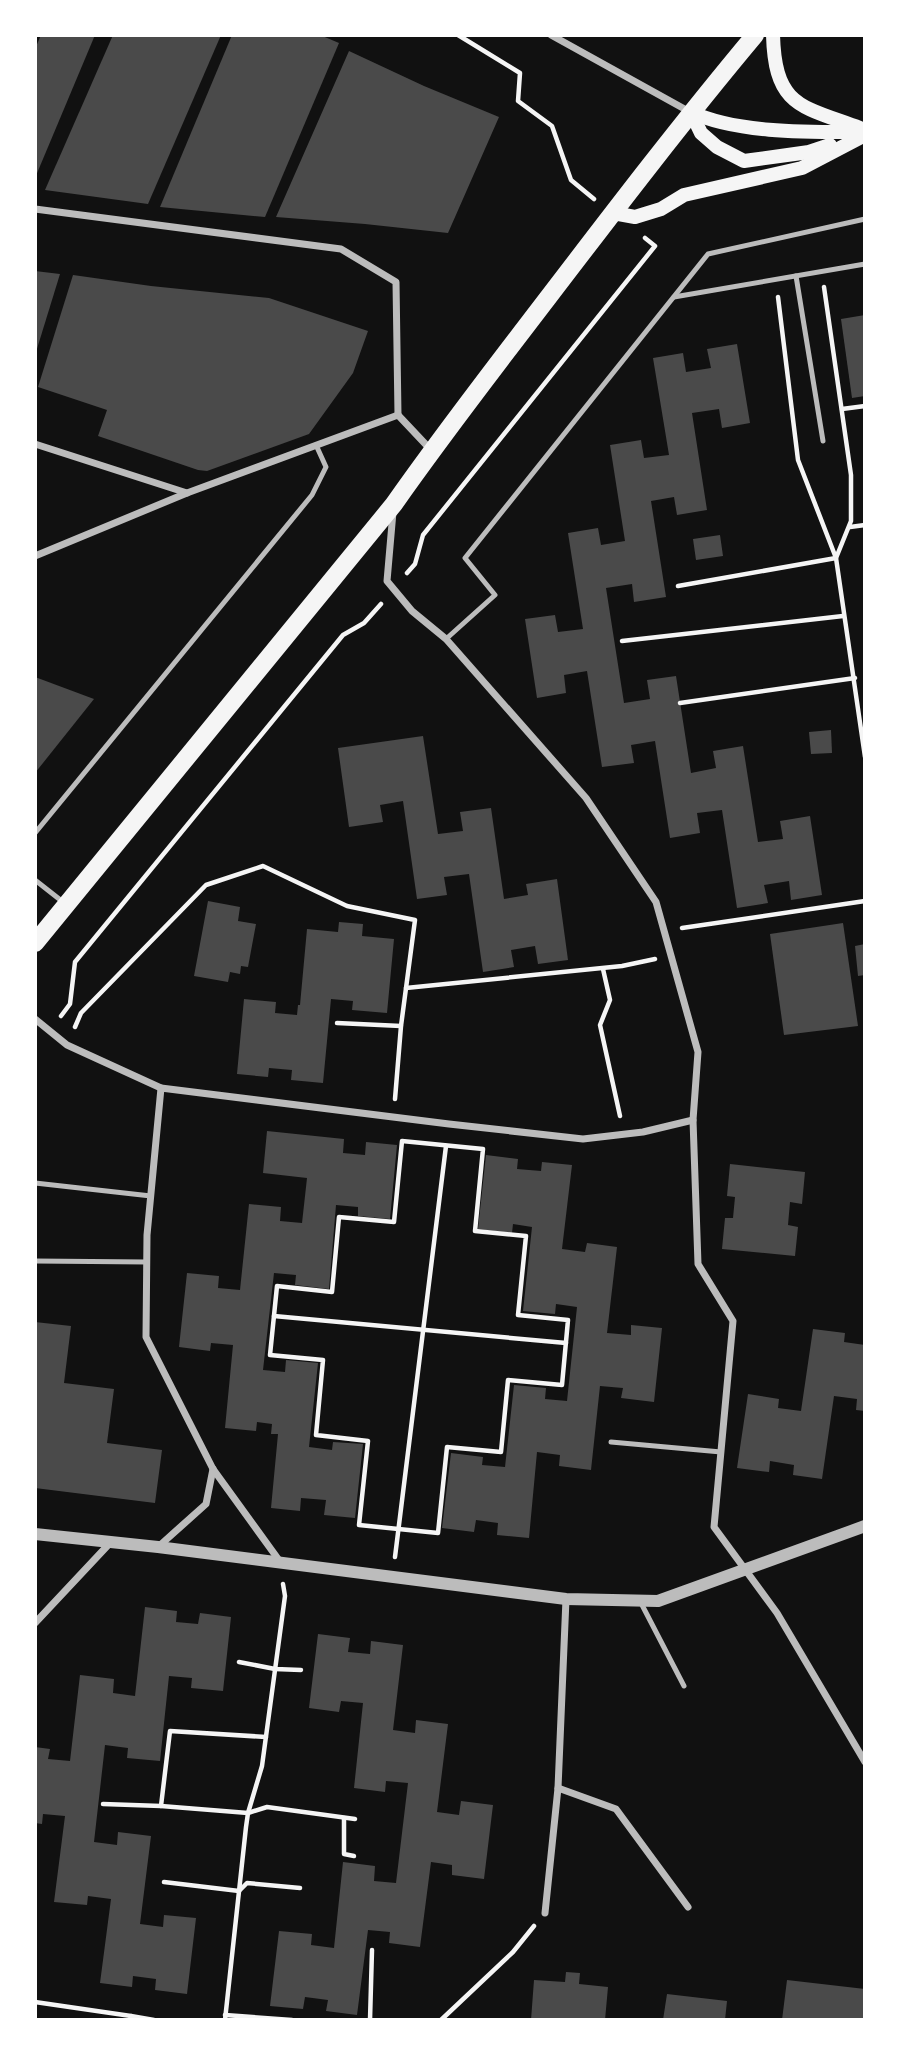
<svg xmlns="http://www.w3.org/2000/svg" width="900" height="2055" viewBox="0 0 900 2055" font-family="'Zilla Slab',serif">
<rect width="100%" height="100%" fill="#111"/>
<!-- building -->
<g fill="#4a4a4a">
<path d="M41 35H95L35 178V49Z"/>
<path d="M113 35H221L148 204 45 190Z"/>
<path d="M232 35H320L339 43 265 217 160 207Z"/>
<path d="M349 51 424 86 499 117 448 233 365 224 276 217Z"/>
<path d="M35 271 60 274 36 352H35Z"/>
<path d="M73 275 151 286 269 298 368 331 353 373 309 434 207 471 198 470 98 436 107 410 38 387Z"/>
<path d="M865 315V396L852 398 841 319Z"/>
<path d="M737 344 750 423 722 428 719 409 692 413 707 510 677 515 674 497 651 501 666 597 634 602 632 584 606 588 624 703 650 699 647 680 676 676 691 773 716 768 713 751 743 746 758 842 783 839 780 821 810 816 822 895 791 900 789 881 764 885 768 903 737 908 722 810 697 813 700 833 670 838 655 741 631 745 634 763 602 767 587 671 564 675 566 693 537 698 525 619 555 615 558 632 583 629 568 533 598 528 601 545 625 541 610 445 641 440 644 458 669 455 653 358 683 353 686 372 711 368 707 349Z"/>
<path d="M720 535 723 556 696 560 693 539Z"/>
<path d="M35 677 94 699 35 773Z"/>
<path d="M831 730 832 753 811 754 809 732Z"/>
<path d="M423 736 438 834 463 831 460 812 491 808 504 899 528 895 526 884 557 879 568 960 538 964 535 946 511 950 514 967 483 972 469 874 444 877 447 895 417 899 403 801 380 805 383 822 349 827 338 748Z"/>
<path d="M208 901 240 907 238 921 256 924 248 967 241 966 240 974 230 972 228 982 194 976Z"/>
<path d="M339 922 363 924 362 936 394 939 387 1013 352 1010 353 1001 331 999 323 1083 291 1080 292 1070 269 1068 268 1077 237 1074 244 999 276 1002 275 1013 297 1015 298 1005H300L307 929 338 932Z"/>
<path d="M843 923 858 1026 784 1035 770 934Z"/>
<path d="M865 944V975L858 976 855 946Z"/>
<path d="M267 1131 344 1139 343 1153 365 1155 366 1142 397 1145 390 1219 358 1216V1207L336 1205 329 1289 295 1285 296 1275 274 1273 263 1370 285 1372 286 1360 318 1363 309 1447 332 1450 333 1442 363 1444 355 1518 324 1515 326 1500 301 1498 300 1511 271 1508 278 1434H271L272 1424 257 1422 256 1431 225 1428 233 1345 211 1343 210 1351 179 1347 187 1273 219 1276 218 1288 240 1290 249 1204 281 1207 280 1221 302 1223 307 1178 263 1173Z"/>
<path d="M486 1155 518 1159 517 1169 541 1171 542 1162 572 1165 562 1249 585 1252 587 1243 617 1247 607 1333 631 1335V1325L662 1328 654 1402 621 1398 623 1388 600 1386 591 1470 559 1466 560 1455 537 1452 529 1538 497 1535 498 1523 476 1520 474 1532 442 1528 451 1453 483 1457 482 1465 505 1467 514 1385 546 1388 545 1399 567 1401 577 1307 556 1304 555 1314 523 1311 532 1227 513 1224 512 1233 478 1229Z"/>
<path d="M730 1164 805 1172 802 1204 790 1202 788 1225 798 1227 795 1256 722 1249 725 1218H733L735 1197 727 1196Z"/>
<path d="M35 1322 71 1326 64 1383 114 1389 107 1443 162 1450 155 1503 35 1488Z"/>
<path d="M813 1329 845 1333 844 1342 865 1345V1411L856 1410 857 1399 834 1396 822 1479 793 1475 794 1465 770 1461 769 1472 737 1468 748 1394 779 1399 778 1408 801 1411Z"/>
<path d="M145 1607 177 1611 176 1622 198 1624 200 1613 231 1617 223 1691 191 1688 192 1678 169 1676 160 1761 127 1758 128 1748 105 1745 104 1754 94 1842 117 1845 118 1832 151 1836 140 1924 163 1927 164 1915 196 1918 187 1994 155 1990 156 1979 133 1976 132 1987 100 1983 111 1899 88 1896 87 1905 54 1902 65 1816 43 1814 42 1824 35 1823V1747L50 1749 48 1759 70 1761 80 1675 114 1679 113 1693 135 1696Z"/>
<path d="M318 1634 350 1638 348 1652 370 1654 371 1641 403 1645 393 1730 415 1733 416 1720 448 1724 437 1812 459 1815 461 1801 493 1805 484 1879 452 1875V1865L431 1862 420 1947 389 1943 390 1932 368 1930 357 2015 326 2011 328 2000 305 1997 303 2009 270 2006 279 1931 312 1934 311 1945 334 1948 343 1862 375 1866 374 1881 396 1883 408 1783 386 1781 385 1792 354 1788 363 1703 341 1701 339 1712 309 1708Z"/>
<path d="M566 1972 580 1973 579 1984 608 1987 605 2020H531L534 1980 565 1982Z"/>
<path d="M787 1980 865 1989V2020H782Z"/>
<path d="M667 1994 727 2001 725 2020H663Z"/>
</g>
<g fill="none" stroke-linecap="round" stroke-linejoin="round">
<!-- path -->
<g stroke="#f5f5f5" stroke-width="4.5">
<path d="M458 35 520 73 518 101 552 126 571 180 594 199"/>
<path d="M778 297 798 460 836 558 865 757"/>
<path d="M842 409 865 406"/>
<path d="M850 527 865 525"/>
<path d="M407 573 415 564 423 535 655 246 645 238"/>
<path d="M678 586 836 558 851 521V475L824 287"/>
<path d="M622 641 843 616"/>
<path d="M680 703 855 678"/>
<path d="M682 928 865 901"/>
<path d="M603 969 610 1000 600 1025 620 1116"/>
<path d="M406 988 622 966 655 959"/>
<path d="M61 1016 70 1004 75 962 343 635 364 623 381 604"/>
<path d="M337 1023 401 1026"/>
<path d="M75 1027 81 1013 206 885 263 866 347 906 415 920 401 1026 395 1099"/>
<path d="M402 1141 483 1149 475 1231 526 1236 518 1315 568 1320 562 1385 508 1380 501 1452 447 1447 438 1533 359 1525 368 1441 316 1435 323 1360 270 1355 277 1286 332 1292 339 1217 394 1222Z"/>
<path d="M274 1316 566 1343"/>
<path d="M395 1557 446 1146"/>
<path d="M239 1662 275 1669 301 1670"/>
<path d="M266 1737 170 1731 161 1806 248 1813 267 1807 355 1819"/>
<path d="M103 1804 161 1806"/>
<path d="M344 1818V1854L354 1856"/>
<path d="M164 1882 239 1891 247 1883 300 1888"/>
<path d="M35 2002 131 2016"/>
<path d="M225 2015 292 2020"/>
<path d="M131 2020V2016L154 2020"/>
<path d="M225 2020 246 1827 248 1813 262 1766 285 1596 283 1584"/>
<path d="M370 2020 372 1950"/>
<path d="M441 2020 513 1952 534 1926"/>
</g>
<!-- service -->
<g stroke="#bcbcbc" stroke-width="5">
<path d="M796 276 823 441"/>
<path d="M674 297 865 264"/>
<path d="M446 639 495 595 465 558 708 254 865 219"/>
<path d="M35 833 312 495 326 467 316 445"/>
<path d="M35 880 63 902"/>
<path d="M35 1183 151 1196"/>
<path d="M35 1261 147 1262"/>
<path d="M611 1442 721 1452"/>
<path d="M641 1603 684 1686"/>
</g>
<!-- minor -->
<g stroke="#bcbcbc" stroke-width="7">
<path d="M551 35 690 112"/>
<path d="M35 209 341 249 396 282 398 415"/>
<path d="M35 444 187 493"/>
<path d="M393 512 387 581 412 611 446 639 586 798 656 902 698 1052 693 1120 698 1264 733 1321 714 1527 777 1613 865 1762"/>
<path d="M35 556 187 493 398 415 431 450"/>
<path d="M35 1019 67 1045 161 1088 449 1124 583 1139 643 1132 693 1120"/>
<path d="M161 1088 147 1235 146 1337 213 1469 281 1563"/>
<path d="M158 1547 206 1504 213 1469"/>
<path d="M35 1623 110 1543"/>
<path d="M558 1788 616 1809 688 1907"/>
<path d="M545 1913 558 1788 566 1599"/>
</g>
<!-- tertiary -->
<path stroke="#bcbcbc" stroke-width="12" d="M35 1534 158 1547 566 1599 658 1601 865 1526"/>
<!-- secondary -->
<g stroke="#f5f5f5" stroke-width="14">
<path d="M773 35C775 107 801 106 860 128"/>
<path d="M691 112 701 133 717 147 744 161 809 152 830 145"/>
<path d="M691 112C738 134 813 132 865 132"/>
<path d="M613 213 635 217 661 209 684 195 802 168 865 135"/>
</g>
<!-- primary -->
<path stroke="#f5f5f5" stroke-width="18" d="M35 943 394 504C443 434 495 367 547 299 615 210 683 121 755 35"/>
</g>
<!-- border -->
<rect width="900" height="2055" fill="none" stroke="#ffffff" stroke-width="74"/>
</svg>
